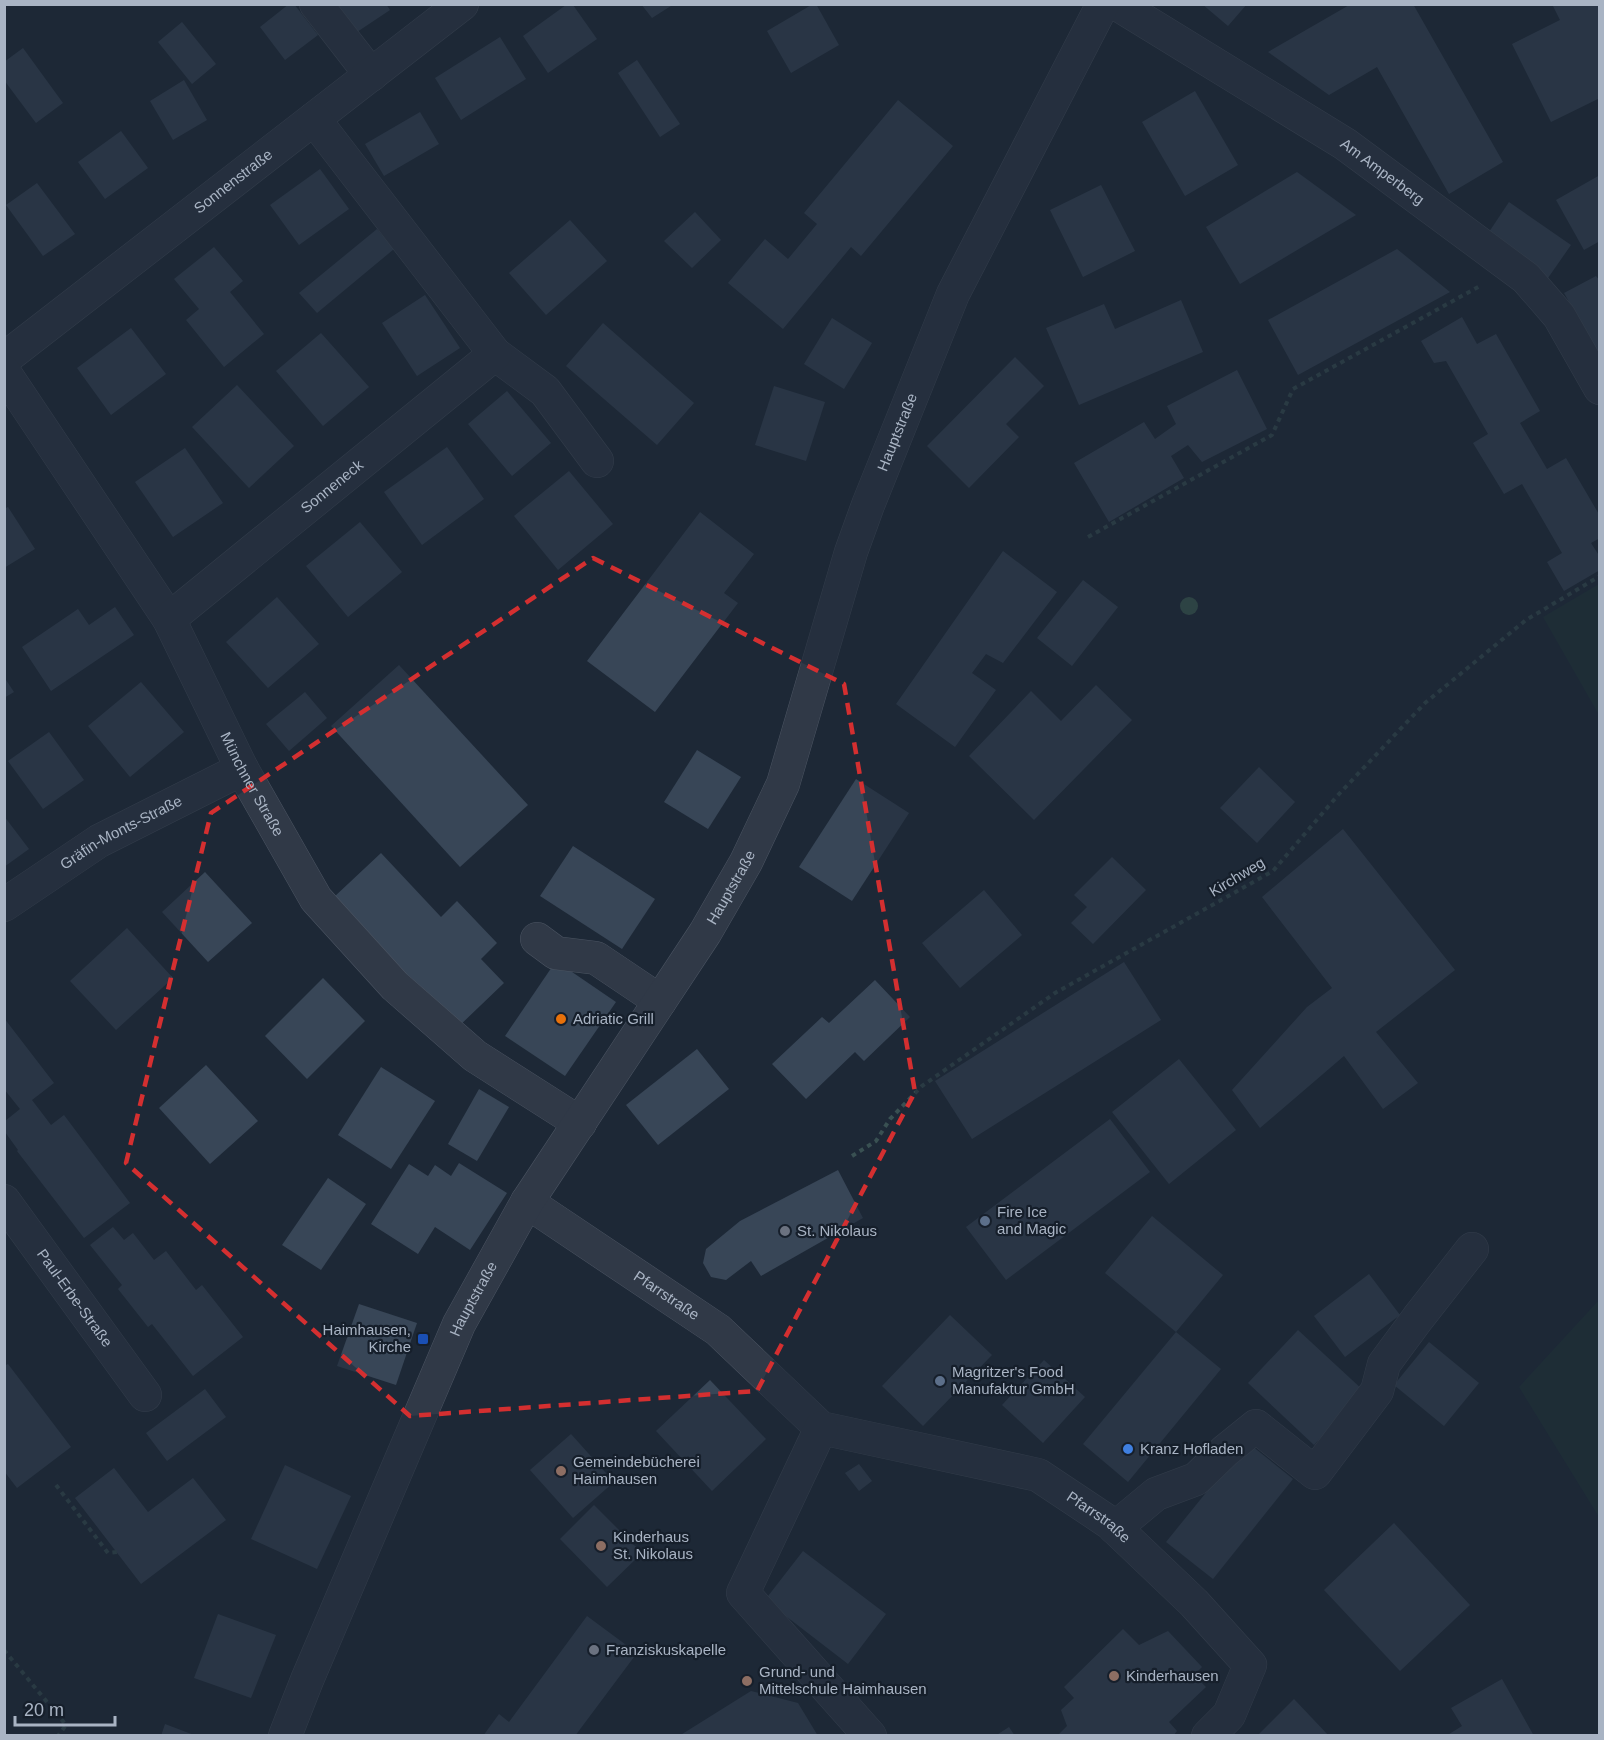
<svg xmlns="http://www.w3.org/2000/svg" width="1604" height="1740" viewBox="0 0 1604 1740" font-family="Arial,sans-serif">
<rect width="100%" height="100%" fill="#1d2836"/>
<!-- green -->
<g fill="#1f3437">
<path d="M1599 584 1600 715H1599L1543 617Z"/>
<path d="M1599 1300V1517L1519 1387Z"/>
</g>
<!-- building -->
<g fill="#384657">
<path d="M289 4H294L318 35 285 60 260 27Z"/>
<path d="M335 4H386L390 10 354 34Z"/>
<path d="M641 4H674L652 18Z"/>
<path d="M813 4H816L839 45 791 73 767 31Z"/>
<path d="M1202 4H1247L1228 26Z"/>
<path d="M1351 4H1413L1503 162 1449 194 1377 67 1329 95 1268 52Z"/>
<path d="M1552 4H1600V98L1551 122 1512 44 1560 20Z"/>
<path d="M566 5H573L597 39 548 73 523 36Z"/>
<path d="M182 22 216 64 192 84 158 42Z"/>
<path d="M500 37 526 79 461 120 435 78Z"/>
<path d="M23 48 63 103 36 123 4 80V62Z"/>
<path d="M637 60 680 124 660 137 618 73Z"/>
<path d="M184 80 207 120 173 140 150 101Z"/>
<path d="M1195 91 1238 165 1185 196 1142 122Z"/>
<path d="M898 100 953 146 861 256 851 247 783 329 728 283 765 239 788 259 817 224 804 213Z"/>
<path d="M420 112 439 144 384 176 365 144Z"/>
<path d="M121 131 148 168 105 199 78 162Z"/>
<path d="M320 169 349 209 299 245 270 205Z"/>
<path d="M1297 172 1356 215 1240 284 1206 227Z"/>
<path d="M1600 175V241L1584 250 1556 200Z"/>
<path d="M37 183 75 234 43 256 6 205Z"/>
<path d="M1101 185 1135 251 1083 277 1050 210Z"/>
<path d="M1509 202 1571 245 1548 278 1487 235Z"/>
<path d="M695 212 721 240 692 268 664 241Z"/>
<path d="M570 220 607 261 546 315 509 273Z"/>
<path d="M377 229 394 249 317 313 299 293Z"/>
<path d="M214 247 243 281 230 292 264 334 224 367 186 320 199 309 174 279Z"/>
<path d="M1397 249 1450 292 1298 375 1268 320Z"/>
<path d="M1596 276 1600 281V356L1564 293Z"/>
<path d="M425 295 460 348 417 376 382 323Z"/>
<path d="M1181 300 1203 352 1079 405 1046 328 1104 304 1115 329Z"/>
<path d="M1462 317 1477 344 1496 334 1540 411 1520 423 1547 469 1566 458 1600 516V538L1591 543 1600 557V570L1564 591 1547 562 1562 553 1522 484 1504 494 1473 443 1488 434 1446 361 1434 363 1421 341Z"/>
<path d="M832 318 872 343 844 389 804 364Z"/>
<path d="M603 323 694 403 657 445 566 366Z"/>
<path d="M131 328 166 374 111 415 77 368Z"/>
<path d="M321 333 369 387 323 426 276 371Z"/>
<path d="M1015 357 1044 386 1006 424 1019 437 969 488 927 446Z"/>
<path d="M1237 370 1267 429 1202 462 1188 445 1171 456 1184 478 1109 522 1074 463 1144 422 1155 439 1176 424 1167 406Z"/>
<path d="M237 385 294 446 249 488 192 427Z"/>
<path d="M774 386 825 402 806 461 755 445Z"/>
<path d="M507 391 551 443 512 476 468 424Z"/>
<path d="M447 447 484 499 422 545 384 492Z"/>
<path d="M185 448 223 503 173 537 135 482Z"/>
<path d="M569 471 613 524 558 570 514 516Z"/>
<path d="M8 507 35 549 4 568V509Z"/>
<path d="M700 512 754 554 724 593 738 603 655 712 587 661Z"/>
<path d="M360 522 402 572 348 617 306 566Z"/>
<path d="M1003 551 1057 592 1003 663 986 654 972 673 996 690 955 747 896 704Z"/>
<path d="M1083 580 1118 607 1072 666 1037 638Z"/>
<path d="M277 597 319 644 268 688 226 642Z"/>
<path d="M115 607 134 635 51 691 22 647 78 609 89 625Z"/>
<path d="M399 665 528 805 460 867 331 726Z"/>
<path d="M4 677 14 692 4 698Z"/>
<path d="M141 682 184 732 130 777 88 726Z"/>
<path d="M1096 685 1132 720 1034 820 969 756 1031 691 1061 721Z"/>
<path d="M305 692 327 718 289 751 266 724Z"/>
<path d="M49 732 84 780 43 809 8 761Z"/>
<path d="M697 750 741 777 708 829 664 802Z"/>
<path d="M1259 767 1295 802 1257 843 1220 808Z"/>
<path d="M856 779 909 813 852 901 799 867Z"/>
<path d="M4 816 29 849 4 867Z"/>
<path d="M1343 829 1455 970 1376 1032 1418 1083 1383 1109 1344 1056 1260 1128 1232 1090 1307 1007 1332 988 1262 897Z"/>
<path d="M573 846 655 899 622 949 540 896Z"/>
<path d="M381 853 441 917 457 901 497 943 481 959 504 983 456 1029 333 898Z"/>
<path d="M1112 857 1146 890 1093 944 1071 923 1087 907 1074 895Z"/>
<path d="M205 872 252 923 208 962 162 912Z"/>
<path d="M984 890 1022 935 960 988 922 943Z"/>
<path d="M127 928 173 978 116 1030 70 981Z"/>
<path d="M556 961 616 1002 565 1076 505 1036Z"/>
<path d="M1124 962 1161 1020 972 1139 935 1081Z"/>
<path d="M323 978 365 1021 307 1079 265 1036Z"/>
<path d="M875 980 910 1017 864 1061 855 1052 806 1099 772 1064 822 1017 829 1023Z"/>
<path d="M4 1018 54 1083 32 1100 51 1125 64 1115 130 1203 84 1238 17 1151 18 1150 5 1132V1121L20 1109 4 1089Z"/>
<path d="M697 1049 729 1089 658 1145 626 1105Z"/>
<path d="M1179 1059 1236 1130 1169 1184 1112 1112Z"/>
<path d="M206 1065 258 1121 210 1164 159 1108Z"/>
<path d="M381 1067 435 1101 391 1169 338 1135Z"/>
<path d="M479 1089 509 1107 477 1161 448 1144Z"/>
<path d="M1110 1119 1150 1172 1006 1280 966 1227Z"/>
<path d="M459 1163 507 1193 470 1250 435 1227 418 1254 371 1224 409 1164 428 1176 435 1165 451 1176Z"/>
<path d="M838 1170 863 1218 761 1276 751 1261 726 1280 711 1277 703 1263 706 1249 740 1221Z"/>
<path d="M328 1178 366 1204 321 1270 282 1245Z"/>
<path d="M1152 1216 1223 1275 1176 1332 1105 1273Z"/>
<path d="M113 1227 124 1240 133 1233 154 1260 166 1251 196 1290 202 1285 243 1337 193 1376 152 1324 148 1327 118 1289 122 1285 90 1245Z"/>
<path d="M1369 1274 1400 1315 1345 1357 1314 1316Z"/>
<path d="M359 1304 417 1323 396 1385 337 1366Z"/>
<path d="M950 1315 992 1355 923 1426 882 1386Z"/>
<path d="M1298 1330 1364 1391 1314 1445 1248 1383Z"/>
<path d="M1176 1332 1221 1369 1128 1482 1083 1444Z"/>
<path d="M1429 1342 1479 1383 1444 1426 1394 1385Z"/>
<path d="M1044 1360 1085 1397 1043 1443 1002 1405Z"/>
<path d="M8 1364 71 1447 17 1488 4 1471V1366Z"/>
<path d="M710 1380 766 1439 712 1491 656 1431Z"/>
<path d="M205 1389 226 1417 167 1461 146 1433Z"/>
<path d="M571 1434 614 1482 573 1518 530 1470Z"/>
<path d="M1247 1442 1293 1479 1213 1579 1166 1542Z"/>
<path d="M859 1464 872 1481 859 1491 845 1473Z"/>
<path d="M285 1465 351 1496 317 1569 251 1539Z"/>
<path d="M114 1468 148 1512 193 1478 226 1520 141 1584 75 1498Z"/>
<path d="M594 1505 642 1553 607 1587 560 1539Z"/>
<path d="M1394 1523 1470 1605 1400 1671 1324 1590Z"/>
<path d="M803 1551 886 1614 848 1664 765 1600Z"/>
<path d="M218 1614 276 1635 251 1698 194 1678Z"/>
<path d="M587 1616 637 1653 575 1736H483L499 1714 509 1722Z"/>
<path d="M1123 1629 1139 1645 1168 1631 1202 1667 1194 1675 1206 1687 1169 1722 1177 1731 1173 1736H1057L1067 1726 1061 1710 1074 1698 1064 1687Z"/>
<path d="M1502 1679 1534 1736H1446L1462 1726 1451 1708Z"/>
<path d="M751 1691 798 1703 818 1736H679Z"/>
<path d="M1294 1699 1329 1736H1257Z"/>
<path d="M165 1724 194 1735V1736H161Z"/>
<path d="M1009 1727 1015 1736H995Z"/>
</g>
<g fill="none" stroke-linecap="round" stroke-linejoin="round">
<!-- minor casing -->
<g stroke="#4b5462" stroke-width="34">
<g id="minor">
<path d="M316 4 371 75"/>
<path id="s1" d="M1117 4 1345 144 1526 278 1559 316 1600 388"/>
<path d="M495 354 545 391 597 461"/>
<path id="s2" d="M4 359 462 4"/>
<path id="s3" d="M4 372 169 619 242 769 316 899 395 986 475 1056 580 1123"/>
<path id="s4" d="M169 619 495 354 314 119"/>
<path id="s5" d="M4 905 99 841 242 769"/>
<path d="M537 939 556 953 596 958 660 1001"/>
<path id="s6" d="M4 1201 145 1395"/>
<path id="s7" d="M527 1202 718 1330 821 1428 1038 1475 1110 1523 1194 1603 1250 1665 1229 1715 1208 1736"/>
<path d="M821 1428 743 1593 870 1736"/>
<path d="M1115 1528 1156 1494 1196 1479 1225 1451 1256 1426 1315 1473 1377 1391 1384 1364 1418 1318 1472 1249"/>
<path id="s8" d="M285 1736 307 1680 459 1324 527 1202 705 933 746 862 783 784 851 552 868 505 953 294 1103 4"/>
</g>
</g>
<!-- path -->
<g stroke="#395052" stroke-width="4" stroke-dasharray="4.5 4.5" stroke-linecap="butt">
<path d="M1088 537 1272 435 1293 389 1480 286"/>
<path d="M852 1156 876 1141 890 1119 922 1086 1055 993 1273 871 1339 794 1425 703 1526 620 1600 576"/>
<path d="M56 1485 108 1553 117 1552"/>
<path d="M4 1650 66 1725 58 1736"/>
</g>
<!-- minor -->
<use href="#minor" stroke="#303947" stroke-width="33"/>
</g>
<!-- trees -->
<circle fill="#426454" cx="1189" cy="606" r="9"/>
<!-- marked area -->
<path d="M0 0H1604V1740H0ZM593 558 844 684 915 1092 757 1391 410 1416 126 1163 211 813Z" fill="#1d2836" fill-opacity=".55" fill-rule="evenodd"/>
<path fill="none" stroke="#d42f30" stroke-width="4.5" stroke-dasharray="12 8" stroke-linejoin="round" d="M593 558 844 684 915 1092 757 1391 410 1416 126 1163 211 813Z"/>
<!-- markers -->
<circle fill="#e8710a" stroke="#161f2b" stroke-width="2" cx="561" cy="1019" r="6"/>
<g fill="#5c6f8a" stroke="#161f2b" stroke-width="2">
<circle cx="985" cy="1221" r="6"/>
<circle cx="940" cy="1381" r="6"/>
</g>
<g fill="#6b7280" stroke="#161f2b" stroke-width="2">
<circle cx="785" cy="1231" r="6"/>
<circle cx="594" cy="1650" r="6"/>
</g>
<rect fill="#1a4fb4" stroke="#161f2b" stroke-width="2" x="417" y="1333" width="12" height="12" rx="3"/>
<circle fill="#3f7fe0" stroke="#161f2b" stroke-width="2" cx="1128" cy="1449" r="6"/>
<g fill="#8d6e63" stroke="#161f2b" stroke-width="2">
<circle cx="561" cy="1471" r="6"/>
<circle cx="601" cy="1546" r="6"/>
<circle cx="1114" cy="1676" r="6"/>
<circle cx="747" cy="1681" r="6"/>
</g>
<g text-anchor="middle" stroke-width="4.5" stroke-linejoin="round" paint-order="stroke">
<!-- street labels -->
<g font-size="15" fill="#a9b4c4" stroke="#161f2b">
<text dy="5" stroke="none"><textPath href="#s1" startOffset="314">Am Amperberg</textPath></text>
<text dy="5" stroke="none"><textPath href="#s2" startOffset="290">Sonnenstraße</textPath></text>
<text dy="5" stroke="none"><textPath href="#s8" startOffset="1448">Hauptstraße</textPath></text>
<text dy="5" stroke="none"><textPath href="#s4" startOffset="210">Sonneneck</textPath></text>
<text dy="5" stroke="none"><textPath href="#s3" startOffset="482">Münchner Straße</textPath></text>
<text dy="5" stroke="none"><textPath href="#s5" startOffset="138">Gräfin-Monts-Straße</textPath></text>
<text transform="translate(1237 877) rotate(-31)" y="5">Kirchweg</text>
<text dy="5" stroke="none"><textPath href="#s8" startOffset="962">Hauptstraße</textPath></text>
<text dy="5" stroke="none"><textPath href="#s7" startOffset="168">Pfarrstraße</textPath></text>
<text dy="5" stroke="none"><textPath href="#s6" startOffset="120">Paul-Erbe-Straße</textPath></text>
<text dy="5" stroke="none"><textPath href="#s8" startOffset="476">Hauptstraße</textPath></text>
<text dy="5" stroke="none"><textPath href="#s7" startOffset="668">Pfarrstraße</textPath></text>
</g>
<!-- poi labels -->
<g font-size="15" fill="#a9b4c4" stroke="#161f2b" text-anchor="start">
<text x="573" y="1024">Adriatic Grill</text>
<text x="997" y="1217">Fire Ice<tspan x="997" dy="17">and Magic</tspan></text>
<text x="797" y="1236">St. Nikolaus</text>
<text x="411" y="1335" text-anchor="end">Haimhausen,<tspan x="411" dy="17">Kirche</tspan></text>
<text x="952" y="1377">Magritzer's Food<tspan x="952" dy="17">Manufaktur GmbH</tspan></text>
<text x="1140" y="1454">Kranz Hofladen</text>
<text x="573" y="1467">Gemeindebücherei<tspan x="573" dy="17">Haimhausen</tspan></text>
<text x="613" y="1542">Kinderhaus<tspan x="613" dy="17">St. Nikolaus</tspan></text>
<text x="606" y="1655">Franziskuskapelle</text>
<text x="759" y="1677">Grund- und<tspan x="759" dy="17">Mittelschule Haimhausen</tspan></text>
<text x="1126" y="1681">Kinderhausen</text>
</g>
</g>
<!-- border -->
<rect width="1604" height="1740" fill="none" stroke="#a9b4c4" stroke-width="12"/>
<!-- scale -->
<path d="M15 1716v9h100v-9" fill="none" stroke="#a9b4c4" stroke-width="3"/>
<text x="24" y="1716" font-size="18" fill="#a9b4c4" stroke="#161f2b" stroke-width="4.5" paint-order="stroke">20 m</text>
</svg>
